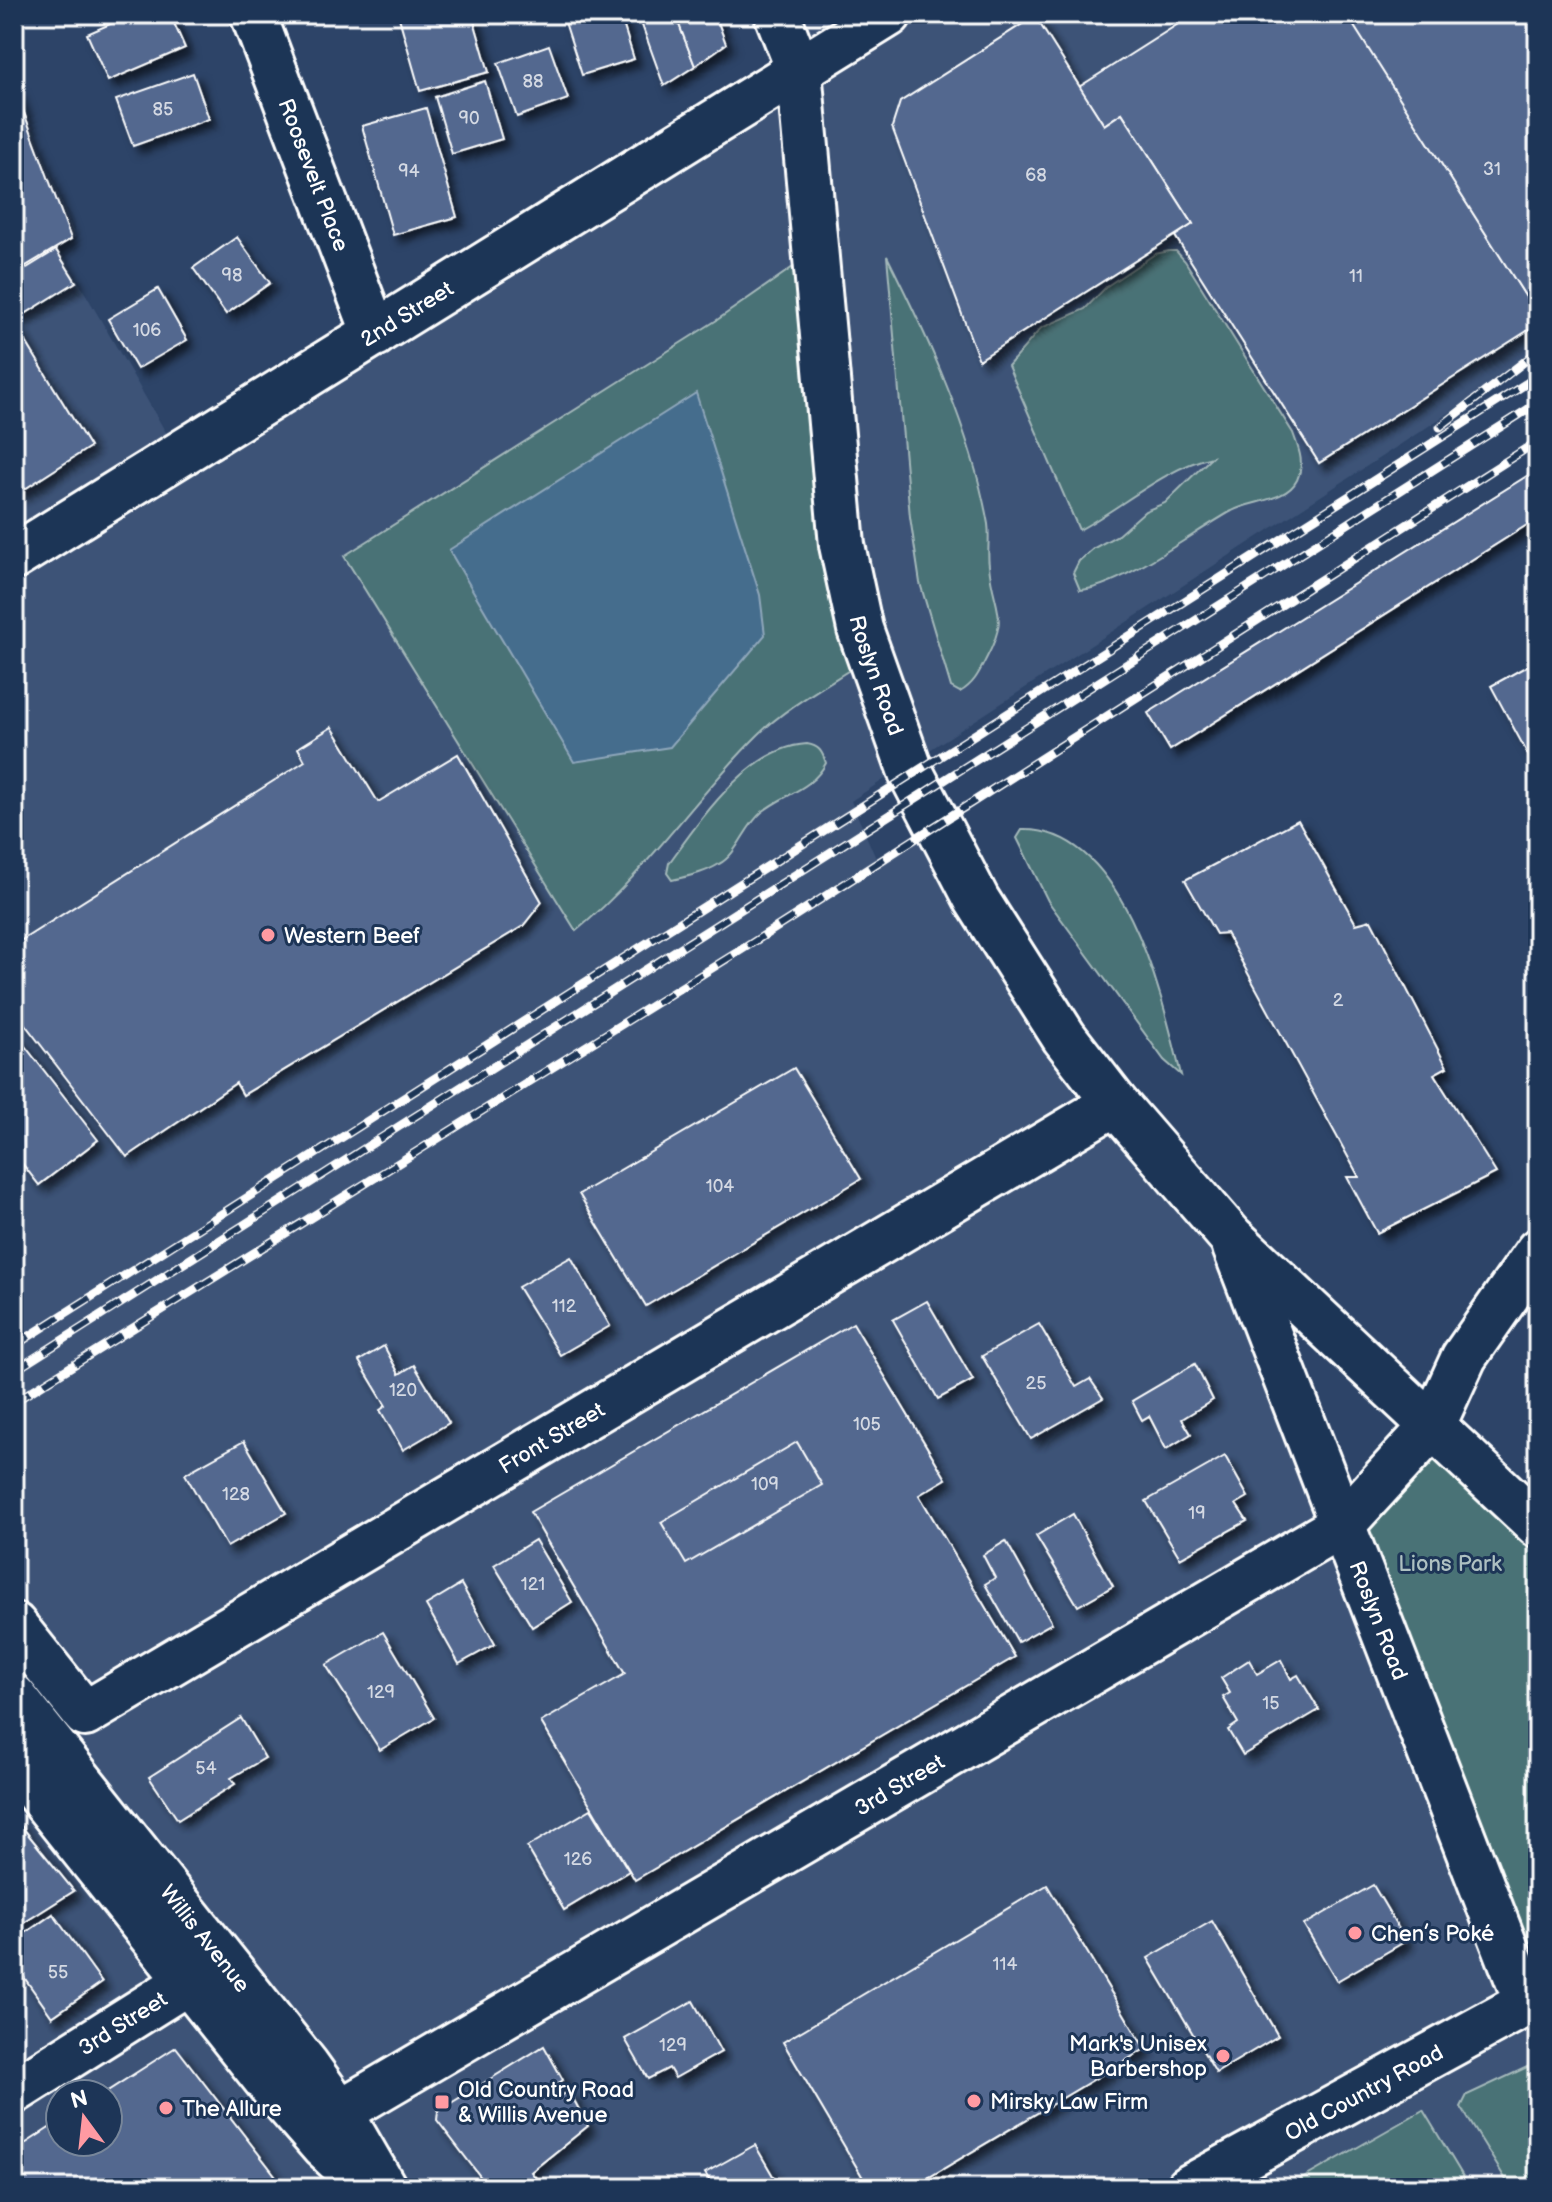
<svg xmlns="http://www.w3.org/2000/svg" width="1552" height="2202" viewBox="0 0 1552 2202" font-family="'Balsamiq Sans',sans-serif">
<defs>
<filter id="shadow"><feDropShadow dx="7" dy="7" stdDeviation="4" flood-color="#0009"/></filter>
</defs>
<rect width="100%" height="100%" fill="#2d4468"/>
<filter id="ink" filterUnits="userSpaceOnUse"><feTurbulence type="fractalNoise" baseFrequency=".0125" numOctaves="2"/><feDisplacementMap in="SourceGraphic" scale="16" xChannelSelector="R" yChannelSelector="G"/><feConvolveMatrix kernelMatrix="1 2 1 2 8 2 1 2 1" color-interpolation-filters="sRGB"/></filter>
<g filter="url(#ink)">
<!-- built -->
<g fill="#3c5377" fill-rule="evenodd">
<path d="M795 14H1538V351L1495 383 851 801 878 863 936 830 1231 1238 1527 2003 1188 2188H14V77L75 237 59 248 179 455 815 66ZM60 2094H108V2142H60Z"/>
<path d="M1538 2006V2188H1204Z"/>
</g>
<!-- green -->
<g fill="#4a7276" stroke="#a4b8ba" stroke-width="2">
<path d="M816 251 868 658C834 681 787 706 758 735 694 798 646 874 576 931L344 556 717 320Z"/>
<path d="M1169 251H1176L1185 261 1293 433C1299 450 1305 462 1297 480 1286 502 1251 500 1232 511 1195 531 1118 589 1080 590L1073 573 1079 561 1094 548 1118 535 1145 511 1165 503 1212 457C1165 468 1122 507 1079 530L1008 366 1041 328 1085 309 1107 286 1155 254Z"/>
<path d="M887 256C929 340 971 430 988 524 990 538 987 552 989 566 994 612 1010 614 986 659 979 673 974 684 960 692L951 687 920 583 910 517Z"/>
<path d="M807 744C819 746 822 751 826 763 812 790 784 794 762 812 744 827 738 854 719 864 705 873 688 876 672 880L667 873 669 863C701 819 749 747 807 744Z"/>
<path d="M1022 830C1125 827 1163 1000 1181 1075L1164 1060 1048 901 1017 838Z"/>
<path d="M1432 1427 1538 1525V1997L1342 1525Z"/>
<path d="M1538 2062V2188H1511L1461 2107 1467 2095Z"/>
<path d="M1423 2110 1470 2188H1286Z"/>
</g>
<!-- water -->
<path fill="#456d8d" stroke="#8fa7bb" stroke-width="2" d="M696 393 760 595 765 635 670 747 574 762 449 550Z"/>
<!-- building -->
<g fill="#52688f" stroke="#fff" stroke-width="2" filter="url(#shadow)">
<path d="M133 14H170L185 48 108 81 87 34Z"/>
<path d="M398 14H472L489 72 420 91Z"/>
<path d="M580 14H620L634 59 582 75 564 19Z"/>
<path d="M638 14H675L695 66 664 86Z"/>
<path d="M675 14H715L726 44 695 66Z"/>
<path d="M1194 14H1347L1538 316V324L1319 463 1175 236 1193 224 1122 113 1104 125 1079 87Z"/>
<path d="M1366 14H1538V316L1352 23Z"/>
<path d="M1035 16 1104 125 1122 113 1193 224 979 360 892 127 900 102Z"/>
<path d="M549 45 568 99 517 117 498 63Z"/>
<path d="M193 73 209 119 133 146 116 100Z"/>
<path d="M485 81 502 139 452 154 435 97Z"/>
<path d="M14 86 71 239 14 273Z"/>
<path d="M426 108 457 217 393 235 362 126Z"/>
<path d="M237 237 270 283 226 314 193 268Z"/>
<path d="M56 250 76 282 14 321V276Z"/>
<path d="M158 289 187 340 137 369 108 319Z"/>
<path d="M14 322 90 447 14 496Z"/>
<path d="M1538 469V518L1170 750 1148 713Z"/>
<path d="M1538 660V773L1491 686Z"/>
<path d="M332 727 378 802 458 754 542 902 523 926 243 1095 236 1083 127 1157 14 1010V945L305 761 298 748Z"/>
<path d="M1298 820 1356 924 1371 920 1447 1067 1434 1074 1496 1173 1377 1233 1347 1177H1359L1226 933 1216 934 1185 880Z"/>
<path d="M14 1032 98 1140 39 1185 14 1153Z"/>
<path d="M794 1068 861 1179 646 1306 579 1194Z"/>
<path d="M571 1257 610 1326 560 1355 518 1287Z"/>
<path d="M927 1301 973 1380 938 1399 893 1320Z"/>
<path d="M853 1323 946 1479 919 1495 1015 1657 635 1880 541 1722 625 1674 530 1512Z"/>
<path d="M1039 1324 1076 1387 1090 1379 1103 1398 1031 1439 982 1356Z"/>
<path d="M384 1346 399 1374 414 1365 449 1423 403 1450 380 1410 386 1406 359 1361Z"/>
<path d="M1195 1364 1213 1400 1182 1419 1191 1434 1166 1449 1149 1416 1142 1420 1132 1401Z"/>
<path d="M244 1441 286 1513 227 1547 185 1474Z"/>
<path d="M797 1442 822 1485 686 1564 661 1522Z"/>
<path d="M1225 1456 1248 1497 1236 1504 1247 1521 1180 1558 1146 1501Z"/>
<path d="M1073 1514 1113 1586 1078 1606 1036 1536Z"/>
<path d="M535 1540 572 1602 532 1627 494 1565Z"/>
<path d="M1006 1541 1052 1623 1018 1642 985 1584 995 1578 983 1555Z"/>
<path d="M461 1584 495 1644 459 1664 426 1605Z"/>
<path d="M383 1632 434 1718 380 1750 326 1665Z"/>
<path d="M1249 1660 1257 1674 1281 1660 1291 1679 1298 1675 1319 1710 1243 1755 1228 1730 1238 1723 1223 1697 1230 1693 1221 1678Z"/>
<path d="M241 1718 265 1758 231 1778 235 1784 178 1820 149 1777Z"/>
<path d="M591 1809 629 1871 564 1910 527 1847Z"/>
<path d="M14 1817 74 1891 14 1929Z"/>
<path d="M1047 1885 1145 2049 911 2188H869L783 2042Z"/>
<path d="M1373 1885 1406 1941 1337 1981 1304 1925Z"/>
<path d="M53 1914 102 1982 52 2017 14 1963V1941Z"/>
<path d="M1212 1921 1278 2036 1216 2073 1148 1958Z"/>
<path d="M693 2001 721 2052 675 2078 669 2068 648 2079 625 2039Z"/>
<path d="M544 2046 563 2080 553 2087 559 2097 569 2091 588 2126 531 2172 541 2184 536 2188H489L437 2120 438 2111Z"/>
<path d="M176 2047 285 2188H14V2151L60 2121V2142H108V2094H103Z"/>
<path d="M755 2145 780 2188H714L705 2173Z"/>
</g>
<g fill="none" stroke-linecap="round" stroke-linejoin="round">
<!-- street casing -->
<g stroke="#fff" stroke-width="50">
<g id="street">
<path id="s1" d="M253 14 375 334"/>
<path id="s2" d="M14 1625 85 1714 1115 1103"/>
<path d="M14 1763 271 2086 324 2147 368 2188"/>
<path id="s3" d="M14 2091 189 1981"/>
<path id="s4" d="M340 2112 1342 1525 1432 1427 1464 1357 1538 1251"/>
</g>
</g>
<!-- secondary casing -->
<g stroke="#fff" stroke-width="50">
<g id="secondary">
<path id="s5" d="M777 14 799 70 842 545 860 629 912 775 977 900 1064 1037 1115 1103 1231 1237 1538 1525"/>
<path id="s6" d="M14 557 889 14"/>
<path id="s7" d="M1235 1247 1527 2003"/>
<path id="s8" d="M14 1697 307 2066 340 2112 384 2188"/>
</g>
</g>
<!-- primary casing -->
<g stroke="#fff" stroke-width="50">
<g id="primary">
<path id="s9" d="M1188 2188 1538 1997"/>
</g>
</g>
<!-- street -->
<use href="#street" stroke="#1d3557" stroke-width="44"/>
<!-- secondary -->
<use href="#secondary" stroke="#1d3557" stroke-width="44"/>
<!-- primary -->
<use href="#primary" stroke="#1d3557" stroke-width="44"/>
<!-- rail casing -->
<g stroke="#fff" stroke-width="9">
<g id="rail">
<path d="M1440 427 1538 351"/>
<path d="M14 1346 1538 376"/>
<path d="M14 1371 1538 403"/>
<path d="M14 1402 741 950 1538 441"/>
</g>
</g>
<!-- rail -->
<use href="#rail" stroke="#1d3557" stroke-width="6" stroke-dasharray="18" stroke-linecap="butt"/>
</g>
</g>
<!-- markers -->
<g fill="#ff9aa2" stroke="#1d3557" stroke-width="3">
<circle cx="268" cy="935" r="8"/>
<circle cx="1355" cy="1933" r="8"/>
<circle cx="1223" cy="2056" r="8"/>
<circle cx="974" cy="2101" r="8"/>
<rect x="434" y="2094" width="16" height="16" rx="4"/>
<circle cx="166" cy="2108" r="8"/>
</g>
<g text-anchor="middle" stroke-width="6" stroke-linejoin="round" paint-order="stroke">
<!-- number labels -->
<g font-size="18" fill="#d4d9e3">
<text x="533" y="87">88</text>
<text x="163" y="115">85</text>
<text x="469" y="124">90</text>
<text x="1492" y="175">31</text>
<text x="409" y="177">94</text>
<text x="1036" y="181">68</text>
<text x="232" y="281">98</text>
<text x="1356" y="282">11</text>
<text x="147" y="336">106</text>
<text x="1338" y="1006">2</text>
<text x="720" y="1192">104</text>
<text x="564" y="1312">112</text>
<text x="1036" y="1389">25</text>
<text x="403" y="1396">120</text>
<text x="867" y="1430">105</text>
<text x="765" y="1490">109</text>
<text x="236" y="1500">128</text>
<text x="1197" y="1519">19</text>
<text x="533" y="1590">121</text>
<text x="381" y="1698">129</text>
<text x="1271" y="1709">15</text>
<text x="206" y="1774">54</text>
<text x="578" y="1865">126</text>
<text x="1005" y="1970">114</text>
<text x="58" y="1978">55</text>
<text x="673" y="2051">129</text>
</g>
<!-- street labels -->
<g font-size="22" fill="#fff" stroke="#1d3557">
<text dy="8" stroke="none"><textPath href="#s1" startOffset="172">Roosevelt Place</textPath></text>
<text dy="8" stroke="none"><textPath href="#s6" startOffset="462">2nd Street</textPath></text>
<text dy="8" stroke="none"><textPath href="#s5" startOffset="672">Roslyn Road</textPath></text>
<text dy="8" stroke="none"><textPath href="#s2" startOffset="656">Front Street</textPath></text>
<text dy="8" stroke="none"><textPath href="#s7" startOffset="400">Roslyn Road</textPath></text>
<text dy="8" stroke="none"><textPath href="#s4" startOffset="648">3rd Street</textPath></text>
<text dy="8" stroke="none"><textPath href="#s8" startOffset="308">Willis Avenue</textPath></text>
<text dy="8" stroke="none"><textPath href="#s3" startOffset="128">3rd Street</textPath></text>
<text dy="8" stroke="none"><textPath href="#s9" startOffset="200">Old Country Road</textPath></text>
</g>
<!-- poi labels -->
<g font-size="22" fill="#fff" stroke="#1d3557" text-anchor="start">
<text x="284" y="943">Western Beef</text>
<text x="1371" y="1941">Chen’s Poké</text>
<text x="1207" y="2051" text-anchor="end">Mark's Unisex<tspan x="1207" dy="25">Barbershop</tspan></text>
<text x="458" y="2097">Old Country Road<tspan x="458" dy="25">&amp; Willis Avenue</tspan></text>
<text x="990" y="2109">Mirsky Law Firm</text>
<text x="182" y="2116">The Allure</text>
</g>
<!-- park labels -->
<g font-size="22" fill="#aec0c1" stroke="#1d3557">
<text x="1450" y="1571">Lions Park</text>
</g>
</g>
<!-- margin -->
<rect width="1552" height="2202" fill="none" stroke="#1d3557" stroke-width="48"/>
<rect x="24" y="24" width="1504" height="2154" fill="none" stroke="#fff" stroke-width="3" filter="url(#ink)"/>
<!-- north arrow -->
<g transform="translate(84 2118) rotate(345)"><circle r="38" fill="#1d3557" stroke="#77869a" stroke-width="2"/>
<path d="M0-6L14 30L0 20L-14 30Z" fill="#ff9aa2"/>
<text y="-12" font-size="22" font-weight="bold" text-anchor="middle" fill="#ffffff">N</text>
</g>
</svg>
